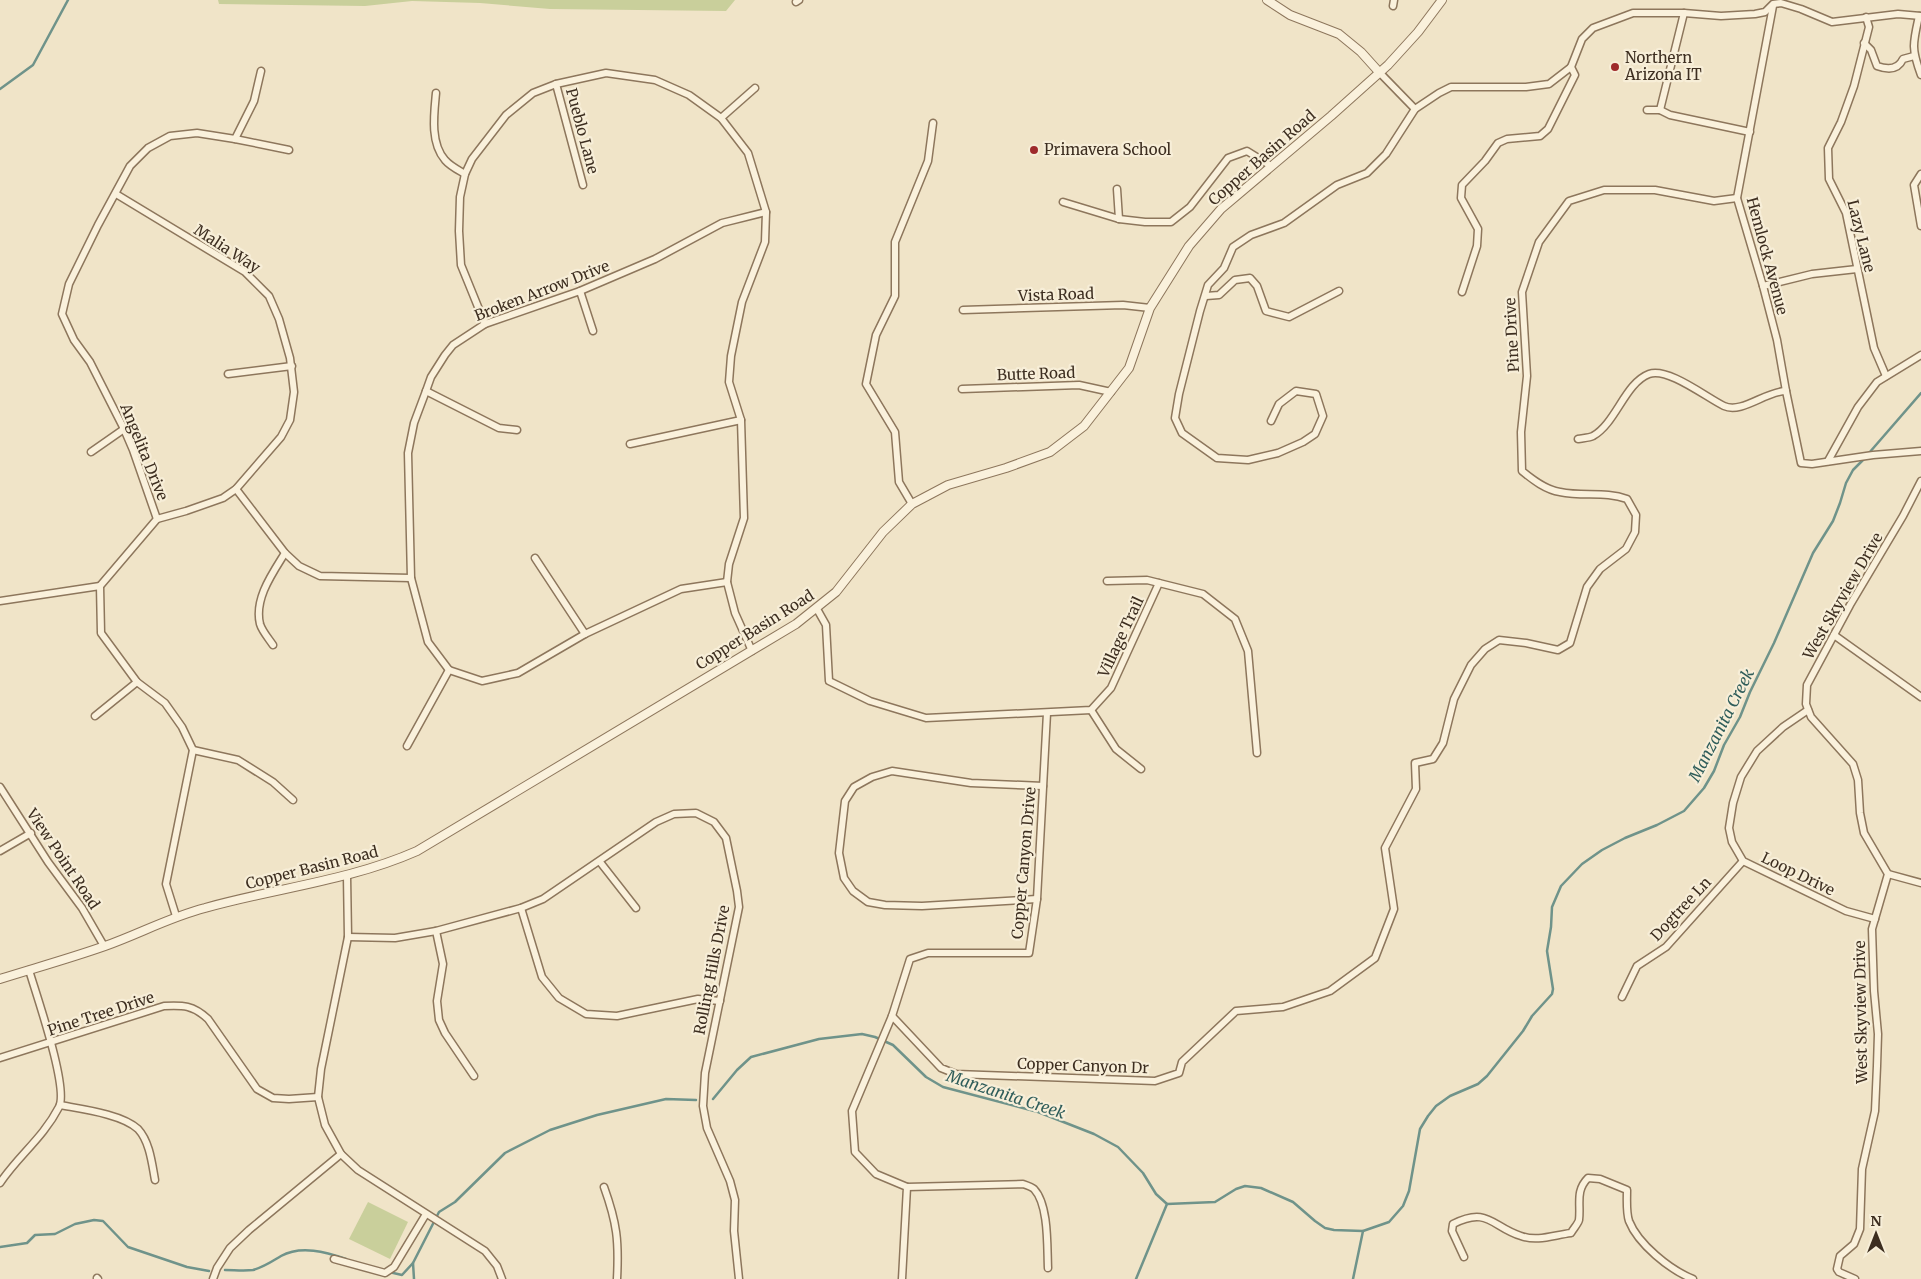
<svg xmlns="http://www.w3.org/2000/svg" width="1921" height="1279" viewBox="0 0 1921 1279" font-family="Merriweather,serif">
<rect width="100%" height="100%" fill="#f0e4c8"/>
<!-- green -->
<g fill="#c9cf9b">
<path d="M218 0H735L726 11 550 9 480 3 412 1 365 6 219 4Z"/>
<path d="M368 1202 408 1222 390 1259 349 1239Z"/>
</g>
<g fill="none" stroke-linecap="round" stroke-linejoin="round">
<!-- stream -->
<g stroke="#6f938a" stroke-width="2.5">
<path d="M0 89 33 65 68 0"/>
<path d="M1869 453 1921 393"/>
<path d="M713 1099 737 1070 751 1057 819 1039 862 1034 875 1037 893 1045 926 1077 943 1087 1038 1112 1094 1134 1118 1147 1143 1173 1156 1194 1167 1204 1215 1202 1236 1189 1245 1186 1261 1188 1293 1202 1315 1221 1325 1228 1334 1230 1363 1231 1389 1222 1403 1206 1409 1191 1420 1129 1428 1116 1436 1106 1450 1096 1478 1084 1487 1076 1523 1031 1532 1016 1552 994 1553 989 1547 951 1551 927 1552 907 1561 886 1582 864 1602 850 1625 838 1657 825 1684 811 1704 788 1714 771 1724 745 1740 717 1750 692 1774 643 1813 553 1833 521 1840 503 1846 483 1853 470 1864 459"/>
<path d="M0 1247 27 1243 35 1235 55 1234 75 1224 94 1220 103 1221 128 1247 187 1267 209 1271"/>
<path d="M413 1263 414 1279"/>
<path d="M225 1270C234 1270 244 1271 253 1270 264 1267 271 1262 281 1256 301 1245 326 1252 346 1259"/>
<path d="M389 1272 402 1275 413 1263 439 1212 455 1202 505 1153 550 1130 597 1115 666 1099 696 1100"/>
<path d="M1136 1279 1167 1204"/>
<path d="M1353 1279 1363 1231"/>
</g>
<!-- minor casing -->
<g stroke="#8d765c" stroke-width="9">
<g id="minor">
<path d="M796 2 799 0"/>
<path d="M1393 6 1394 0"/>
<path d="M1773 6 1737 198 1763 286 1777 340 1786 391 1801 463 1812 464 1873 455 1921 451"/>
<path d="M1919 16C1913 43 1911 48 1921 75"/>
<path d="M1866 17 1869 27 1854 86 1841 122 1828 148 1829 179 1846 213 1874 348 1886 376"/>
<path d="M1864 43 1871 50 1877 66C1888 70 1898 70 1903 59L1914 56"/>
<path d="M1379 72 1415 109"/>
<path d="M556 84 583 185"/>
<path d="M436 93C434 114 430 143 445 160 450 166 458 170 465 174"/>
<path d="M1647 110H1660L1684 13"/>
<path d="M1660 110 1670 115 1750 132"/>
<path d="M721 118 755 88"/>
<path d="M235 139 254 101 261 71"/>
<path d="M1921 174 1914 185 1921 226"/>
<path d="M1117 189 1119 219"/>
<path d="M116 194 245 272 269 296 279 319 290 358 294 392 290 420 281 437 236 489 223 498 186 511 157 519"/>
<path d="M1063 202 1119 219 1145 222H1171L1190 207 1228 158 1247 151 1271 166"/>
<path d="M1763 286 1812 274 1857 269"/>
<path d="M580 291 593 331"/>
<path d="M1462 292 1477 246 1478 229 1461 198 1462 185 1485 161 1498 143 1507 139 1540 136 1548 129 1575 75 1571 67"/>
<path d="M1206 296 1219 295 1235 280 1250 278 1257 286 1266 311 1289 317 1339 291"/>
<path d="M963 310 1123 305 1150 308"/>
<path d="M485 324 461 265 459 231 460 197 465 174 472 159 506 115 533 93 556 84 606 73 655 80 689 95 721 118 748 153 766 212 765 242 742 302 731 356 729 382 741 420 744 518 729 564 727 582 735 613 752 651"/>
<path d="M228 374 292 366"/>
<path d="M962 389 1079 385 1111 392"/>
<path d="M426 391 499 428 517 430"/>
<path d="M1271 421 1279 404 1296 391 1316 394 1323 416 1315 434 1303 442 1278 453 1248 460 1217 458 1182 433 1175 418 1179 394 1200 311 1208 285 1224 268 1233 247 1251 235 1284 223 1337 185 1367 173 1386 154 1415 109 1439 93 1451 87H1526L1549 84 1571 67 1582 39 1593 28 1633 13H1684L1721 16 1755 14 1765 12 1773 4 1781 3 1801 9 1832 22 1898 14 1921 16"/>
<path d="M1578 439C1583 438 1589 438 1593 436 1616 423 1625 383 1649 374 1668 367 1707 398 1724 406 1742 414 1766 391 1786 391"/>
<path d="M630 444 741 420"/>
<path d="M91 452 124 429"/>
<path d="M1828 461 1858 407 1877 382 1921 355"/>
<path d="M236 489 285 553 299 566 320 576 411 578"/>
<path d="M912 504 899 482 895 432 866 384 876 335 895 296V242L928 161 933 123"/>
<path d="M535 558 585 634"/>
<path d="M1107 581 1147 580 1203 594 1235 619 1248 651 1257 753"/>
<path d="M0 601 100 586"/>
<path d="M817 609 826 625 829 681 870 701 926 718 1091 710 1111 688 1159 583"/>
<path d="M1834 635 1921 697"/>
<path d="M273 645C269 639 262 631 260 624 254 599 272 574 285 553"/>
<path d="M449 670 428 642 411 578 408 453 414 423 426 391 431 377 445 355 453 345 485 324 580 291 655 259 722 223 766 212"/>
<path d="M449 670 482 681 518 673 585 634 681 589 727 582"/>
<path d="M1091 710 1116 749 1141 769"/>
<path d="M1808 710 1783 727 1757 751 1741 777 1733 803 1729 828 1732 842 1743 861 1846 911 1875 919"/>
<path d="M95 716 137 682"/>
<path d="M407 746 449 670"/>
<path d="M193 750 238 760 273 782 293 800"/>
<path d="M0 787 48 862 82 908 104 946"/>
<path d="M0 851 31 833"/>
<path d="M600 862 636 908"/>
<path d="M1888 874 1921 883"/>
<path d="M347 876 348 937 321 1069 318 1097 325 1125 341 1154 358 1170 485 1251 497 1266 502 1279"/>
<path d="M1037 899 922 906 885 905 868 902 853 891 844 878 839 853 845 801 854 787 872 777 892 771 971 783 1043 786"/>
<path d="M521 908 542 977 559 998 586 1014 617 1016 698 999 720 1001"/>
<path d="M176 916 166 884 193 750 182 727 165 703 137 682 101 633 100 586 157 519 133 450 124 429 90 362 74 340 62 314 69 284 98 225 130 166 148 148 170 136 197 133 235 139 289 150"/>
<path d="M436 931 443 964 437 1001 439 1020 445 1033 474 1076"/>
<path d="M348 937 395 938 436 931 521 908 543 899 656 822 674 814 696 813 714 822 726 838 737 891 739 907 705 1073 703 1106 707 1128 730 1181 735 1200 734 1231 739 1279"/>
<path d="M1622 997 1637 966 1666 947 1743 861"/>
<path d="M892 1016 941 1068 956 1074 1155 1081 1179 1073 1182 1062 1236 1011 1283 1007 1330 991 1375 958 1394 909 1385 848 1416 789 1415 763 1433 759 1443 743 1454 699 1471 665 1485 649 1499 640 1526 643 1558 650 1570 643 1587 587 1600 569 1626 549 1635 532 1636 515 1627 499C1605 491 1583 497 1560 492 1546 490 1533 480 1522 471L1521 432 1527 376 1522 292 1539 242 1569 201 1604 190H1655L1714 201 1737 198"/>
<path d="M0 1058 164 1006C183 1005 193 1005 208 1019L257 1089 273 1098 289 1099 318 1097"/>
<path d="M60 1105C81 1109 122 1114 138 1129 150 1142 152 1164 155 1180"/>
<path d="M0 1183C18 1156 43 1138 59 1107 69 1088 36 994 29 970"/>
<path d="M604 1187C617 1223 619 1241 617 1279"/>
<path d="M907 1187 1023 1184C1026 1185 1032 1187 1034 1189 1049 1205 1047 1247 1048 1268"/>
<path d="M1464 1257 1452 1231 1453 1224C1488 1206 1492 1227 1521 1236 1537 1242 1554 1235 1571 1233 1573 1229 1578 1224 1579 1220 1581 1204 1575 1191 1588 1178L1600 1179 1627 1190C1627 1200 1626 1212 1629 1221 1638 1244 1670 1270 1693 1279"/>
<path d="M334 1259 385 1273 394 1267 426 1214"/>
<path d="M97 1278 98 1279"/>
<path d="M213 1279 217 1268 230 1248 249 1230 341 1154"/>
<path d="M902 1279 907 1187 876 1174 855 1152 852 1111 892 1016 910 959 928 953H1029L1037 899 1047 713"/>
<path d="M1855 1279 1839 1272 1837 1269 1840 1256 1854 1244 1860 1229 1862 1169 1875 1111 1877 1066 1878 1034 1874 991 1872 929 1888 874 1864 833 1860 813 1858 780 1853 764 1811 717 1806 704 1807 685 1850 605 1903 516 1921 481"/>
</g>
</g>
<!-- tertiary casing -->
<g stroke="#8d765c" stroke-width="10">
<g id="tertiary">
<path d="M1267 0 1290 15 1339 34 1361 52 1379 72"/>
<path d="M0 979C35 968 71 958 105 946 139 934 170 917 205 908 276 888 349 881 417 851L796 624 836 592 883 532 912 504 948 485 1006 468 1050 452 1084 426 1129 368 1150 308 1189 246 1221 209 1331 116 1388 65 1418 32 1442 0"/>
</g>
</g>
<!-- minor -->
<use href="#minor" stroke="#faf1dc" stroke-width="6"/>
<!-- tertiary -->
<use href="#tertiary" stroke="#faf1dc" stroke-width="8"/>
</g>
<!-- markers -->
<g fill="#9e2a2b" stroke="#f7eed8" stroke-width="2">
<circle cx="1615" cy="67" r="5"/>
<circle cx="1034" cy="150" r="5"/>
</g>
<g text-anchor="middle" stroke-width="4.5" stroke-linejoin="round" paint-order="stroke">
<!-- poi labels -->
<g font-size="15" fill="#3d2e20" stroke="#f7eed8" text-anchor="start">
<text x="1625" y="63">Northern<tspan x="1625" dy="17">Arizona IT</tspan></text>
<text x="1044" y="155">Primavera School</text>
</g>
<!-- street labels -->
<g font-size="15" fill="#3d2e20" stroke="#f7eed8">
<text transform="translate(582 131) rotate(75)" y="5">Pueblo Lane</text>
<text transform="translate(1262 158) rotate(-41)" y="5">Copper Basin Road</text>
<text transform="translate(1861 236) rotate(76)" y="5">Lazy Lane</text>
<text transform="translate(227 249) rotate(33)" y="5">Malia Way</text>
<text transform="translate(1767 256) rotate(75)" y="5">Hemlock Avenue</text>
<text transform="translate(542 291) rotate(-21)" y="5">Broken Arrow Drive</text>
<text transform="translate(1056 295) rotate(-2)" y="5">Vista Road</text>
<text transform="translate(1512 335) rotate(-93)" y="5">Pine Drive</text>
<text transform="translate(1036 374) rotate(-2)" y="5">Butte Road</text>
<text transform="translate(144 452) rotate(68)" y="5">Angelita Drive</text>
<text transform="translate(1843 596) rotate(-60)" y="5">West Skyview Drive</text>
<text transform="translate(755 630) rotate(-32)" y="5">Copper Basin Road</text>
<text transform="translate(1121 637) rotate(-65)" y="5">Village Trail</text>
<text transform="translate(63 859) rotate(56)" y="5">View Point Road</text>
<text transform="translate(1024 863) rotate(-85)" y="5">Copper Canyon Drive</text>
<text transform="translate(312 868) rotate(-14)" y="5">Copper Basin Road</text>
<text transform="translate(1798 874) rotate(26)" y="5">Loop Drive</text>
<text transform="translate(1681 909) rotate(-47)" y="5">Dogtree Ln</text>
<text transform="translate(712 970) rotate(-79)" y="5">Rolling Hills Drive</text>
<text transform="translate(1861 1012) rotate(-91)" y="5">West Skyview Drive</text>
<text transform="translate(101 1014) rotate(-18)" y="5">Pine Tree Drive</text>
<text transform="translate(1083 1066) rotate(2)" y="5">Copper Canyon Dr</text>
</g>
<!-- water labels -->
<g font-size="16" font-style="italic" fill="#2f5d5a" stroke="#f7eed8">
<text transform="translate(1721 725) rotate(-63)" y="6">Manzanita Creek</text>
<text transform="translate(1006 1094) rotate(18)" y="6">Manzanita Creek</text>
</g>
</g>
<!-- north arrow -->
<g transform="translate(1876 1234)" stroke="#f7eed8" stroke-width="4" paint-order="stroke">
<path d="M0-4L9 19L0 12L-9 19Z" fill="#3d2e20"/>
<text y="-8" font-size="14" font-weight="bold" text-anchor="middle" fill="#3d2e20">N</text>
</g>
</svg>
